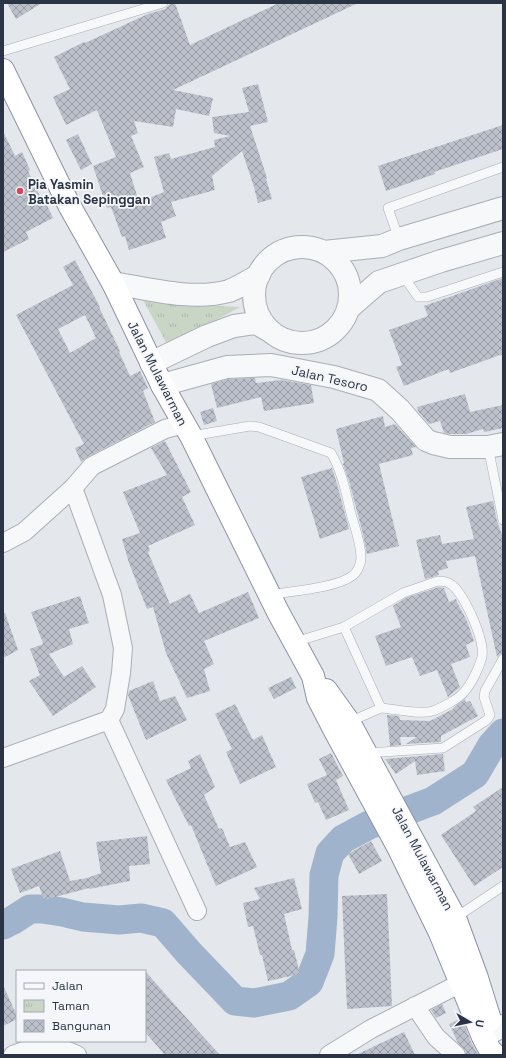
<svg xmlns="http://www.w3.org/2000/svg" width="506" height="1058" viewBox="0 0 506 1058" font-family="'Space Grotesk',sans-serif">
<defs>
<pattern id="park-tufts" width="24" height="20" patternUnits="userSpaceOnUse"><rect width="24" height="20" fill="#c9d6c5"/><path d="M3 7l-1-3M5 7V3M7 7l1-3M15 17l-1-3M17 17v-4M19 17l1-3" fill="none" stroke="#adb8ab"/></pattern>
<pattern id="building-cross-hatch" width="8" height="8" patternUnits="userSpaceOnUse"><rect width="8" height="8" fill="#bbc0ca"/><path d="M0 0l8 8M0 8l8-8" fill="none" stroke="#989da6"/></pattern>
</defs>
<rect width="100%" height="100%" fill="#e4e7ec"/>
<!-- park -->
<path fill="url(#park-tufts)" d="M142 298 179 304 240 307 168 346Z"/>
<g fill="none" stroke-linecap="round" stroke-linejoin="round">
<!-- river -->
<path stroke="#9fb4cc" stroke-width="29" d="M3 925 13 920 30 909H42L62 912 83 917 119 920 141 918 163 923 189 953 235 1001 254 1003 289 996 309 982 320 954 323 917 324 875 330 853 343 839 369 825 433 801 475 774 492 745 503 733"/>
</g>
<!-- building -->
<g fill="url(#building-cross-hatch)" fill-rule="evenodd">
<path d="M7 3H42L16 19Z"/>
<path d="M171 3H175L190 45 279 3H358L173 90 213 98 209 116 176 109 173 127 134 121 138 133 131 136 144 167 130 173 139 202 164 192 154 157 169 153 171 159 215 147 214 140 230 136 214 133 212 117 249 112 242 88 258 84 268 122 250 126 267 178 266 179 272 199 258 203 254 187 242 151 212 176 215 190 171 202 176 216 161 222 166 238 129 250 125 236 122 237 111 207 107 208 93 166 116 157 97 110 66 125 53 97 70 89 54 57 84 42 85 43 148 14 165 9Z"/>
<path d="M503 125V149L434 172 435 174 386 191 378 166Z"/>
<path d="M3 131 15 156 22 152 30 170 28 171 41 198 43 197 53 218 26 232 29 239 3 252Z"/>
<path d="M78 134 92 164 81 170 66 140Z"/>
<path d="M75 260 100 307H99L120 351 119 352 130 376 140 371 148 388 143 391 155 422 87 457 81 462 75 448 84 444 16 315 73 285 63 267ZM85 315 96 338 70 353 58 329Z"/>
<path d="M503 278V354L450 373 449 369 404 386 396 367 402 365 389 330 428 316 424 306Z"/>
<path d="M255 378 256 383 281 380 311 385 314 403 264 411 261 397 217 408 211 384 229 379Z"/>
<path d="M465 394 470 412 503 405V428L484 432 483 429 466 434H451L444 433 440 421 429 424 418 411 417 407Z"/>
<path d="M213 408 217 421 204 425 200 412Z"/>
<path d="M383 416 385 427 395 424 416 447 411 448 413 455 379 464 399 546 367 554 363 534 349 481 343 464 344 463 336 429Z"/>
<path d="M165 441 191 492 182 497 195 525 148 546 150 551 148 552 170 604 190 594 199 613 248 592 259 618 204 641 214 664 204 669 210 691 187 698 166 653 153 607 147 609 129 563 122 539 140 533 123 492 167 475 151 448Z"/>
<path d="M332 468 337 484 349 529 320 539 301 477Z"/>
<path d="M493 501 497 521 503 538V653L500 654 497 657 475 556 446 561 448 568 438 571 439 575 425 579 416 540 440 535 442 544 474 539 466 507Z"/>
<path d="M439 587 444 588 449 602 456 599 457 602 467 621 474 641 466 645 470 657 451 664 460 687 448 697 437 670 420 676 412 657 386 666 375 636 401 627 393 606 405 598Z"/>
<path d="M80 596 89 623 69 629 73 644 49 654 64 677 82 666 96 687 53 716 29 681 40 675 30 649 43 644 44 646 31 612Z"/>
<path d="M3 613H5L18 650 3 658Z"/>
<path d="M291 677 296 688 274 699 268 688Z"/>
<path d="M153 681 160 701 175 696 187 720 146 740 128 695 129 691Z"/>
<path d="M465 699 466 702 470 701 478 716 441 736V742L406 744 417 737H400L401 745 390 746 387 715 399 716 400 720 430 721 453 709V708Z"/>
<path d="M235 704 253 740 262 735 276 767 240 784 226 752 232 749 215 714Z"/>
<path d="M331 753 343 776 336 780 349 810 326 820 318 802 315 803 307 784 327 775 319 759Z"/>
<path d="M200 754 215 787 204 795 219 829 222 828 230 847 245 842 257 867 216 886 191 825 189 826 166 780 191 768 188 761Z"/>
<path d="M443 754 445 771 417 775 415 761 396 774 385 759Z"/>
<path d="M503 787V867L474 886 441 835 476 811 473 807Z"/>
<path d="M147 836 150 864 129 866 130 881 89 889V888L44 900 39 886 20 893 11 869 60 851 70 881 87 878 101 873 96 842Z"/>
<path d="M371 841 382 861 359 874 348 854Z"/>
<path d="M294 878 302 909 284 914 292 950H294L300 974 268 981 262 955H260L253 926 248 927 243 903 260 899 254 888Z"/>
<path d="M387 894 392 1006 347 1009 342 896Z"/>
<path d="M145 971 183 1014 220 1055H165L145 1032Z"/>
<path d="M3 985 17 1016V1019L3 1026Z"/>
<path d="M442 1004 446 1013 436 1018 431 1010Z"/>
<path d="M462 1018 471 1042 478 1055H466V1051L458 1043 449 1024Z"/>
<path d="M404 1032 415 1055H356Z"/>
</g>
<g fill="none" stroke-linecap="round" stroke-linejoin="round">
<!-- service casing -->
<g stroke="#a9aeb7" stroke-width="10">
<g id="service">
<path d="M3 51 163 3"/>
<path d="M399 239 388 208 503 167"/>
<path d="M402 274 418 297H427L503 272"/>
<path d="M191 436 250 426 259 427 331 453C342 471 346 493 351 514 355 528 361 543 361 558 361 564 357 573 352 576 336 588 291 591 269 595"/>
<path d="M488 447 503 520"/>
<path d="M344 627 403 593 438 581C443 581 448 582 452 585 465 596 485 640 482 657 479 668 472 683 464 692 459 699 441 708 433 711 419 715 396 709 381 708"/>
<path d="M295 642 344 627 381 708 349 722"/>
<path d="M367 753 443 748 487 720 490 715 484 697 485 691 503 659"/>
<path d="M455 918 503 886"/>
</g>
</g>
<!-- minor casing -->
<g stroke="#a9aeb7" stroke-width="20">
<g id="minor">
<path d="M3 543 24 532 73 488 92 466 165 429 184 424"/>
<path d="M109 720 197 911"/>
<path d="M3 758 109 720 115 709 121 673 123 648 112 595 73 488"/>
<path d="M415 1006 436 1037 456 1055"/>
<path d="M13 1055C41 1044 49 1042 77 1055"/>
<path d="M329 1055 371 1029 461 983"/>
</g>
</g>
<!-- tertiary casing -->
<g stroke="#a9aeb7" stroke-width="24">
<g id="tertiary">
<circle cx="302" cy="295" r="48"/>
<path d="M324 252 382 246 399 239 503 208"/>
<path d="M113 283C149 289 193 301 229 291 239 287 249 281 259 275"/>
<path d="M349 308 379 282 441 261 503 243"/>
<path d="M151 363 207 336 234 326 256 323 270 331"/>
<path d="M162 385 227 367 271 365 334 377 378 390 400 410 426 440 433 443 450 447H488L503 444"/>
<path d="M493 1031 503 1026"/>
</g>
</g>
<!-- trunk casing -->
<g stroke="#8b94a3" stroke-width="24">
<g id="trunk">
<path d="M3 70 69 205 113 283 162 385 191 436 278 612 313 676 318 698 335 731 398 847 440 933 483 1037 490 1050 495 1055"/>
<path d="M326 690 349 722 455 918 477 978 490 1020"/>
</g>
</g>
<!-- service -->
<use href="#service" stroke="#f7f8fa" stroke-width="9"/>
<!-- minor -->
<use href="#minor" stroke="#f7f8fa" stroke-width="18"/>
<!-- tertiary -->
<use href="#tertiary" stroke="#f7f8fa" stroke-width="22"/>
<!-- trunk -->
<use href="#trunk" stroke="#fff" stroke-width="22"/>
</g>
<!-- markers -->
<circle fill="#d1495b" stroke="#f4f6f9" stroke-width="1.5" cx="20" cy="191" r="4"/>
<g text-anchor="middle" stroke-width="3.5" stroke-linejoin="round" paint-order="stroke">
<!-- poi labels -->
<g font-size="13" font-weight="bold" fill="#2b3445" stroke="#f4f6f9" text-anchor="start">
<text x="28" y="189">Pia Yasmin<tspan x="28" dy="15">Batakan Sepinggan</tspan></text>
</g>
<!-- street labels -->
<g font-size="13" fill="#2b3445" stroke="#f4f6f9">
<text transform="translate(158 373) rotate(63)" y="5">Jalan Mulawarman</text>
<text transform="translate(330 378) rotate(13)" y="5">Jalan Tesoro</text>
<text transform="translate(423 858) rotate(62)" y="5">Jalan Mulawarman</text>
</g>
</g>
<!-- border -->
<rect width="506" height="1058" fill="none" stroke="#2b3445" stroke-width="8"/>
<!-- legend -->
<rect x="16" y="970" width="130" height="72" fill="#f4f6f9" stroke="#a4a8b1"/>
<rect x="24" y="983" width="20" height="6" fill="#f7f8fa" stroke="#a4a8b1"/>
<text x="52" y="990" font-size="12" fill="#2b3445">Jalan</text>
<rect x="24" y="1000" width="20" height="12" fill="url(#park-tufts)" stroke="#a4a8b1"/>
<text x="52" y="1010" font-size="12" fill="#2b3445">Taman</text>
<rect x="24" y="1020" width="20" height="12" fill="url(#building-cross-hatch)" stroke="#a4a8b1"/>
<text x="52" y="1030" font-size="12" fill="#2b3445">Bangunan</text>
<!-- north arrow -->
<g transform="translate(470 1022) rotate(99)" stroke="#f4f6f9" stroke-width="3" paint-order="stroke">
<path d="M0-3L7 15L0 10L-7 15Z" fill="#2b3445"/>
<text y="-6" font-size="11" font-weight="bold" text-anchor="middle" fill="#2b3445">U</text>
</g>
</svg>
